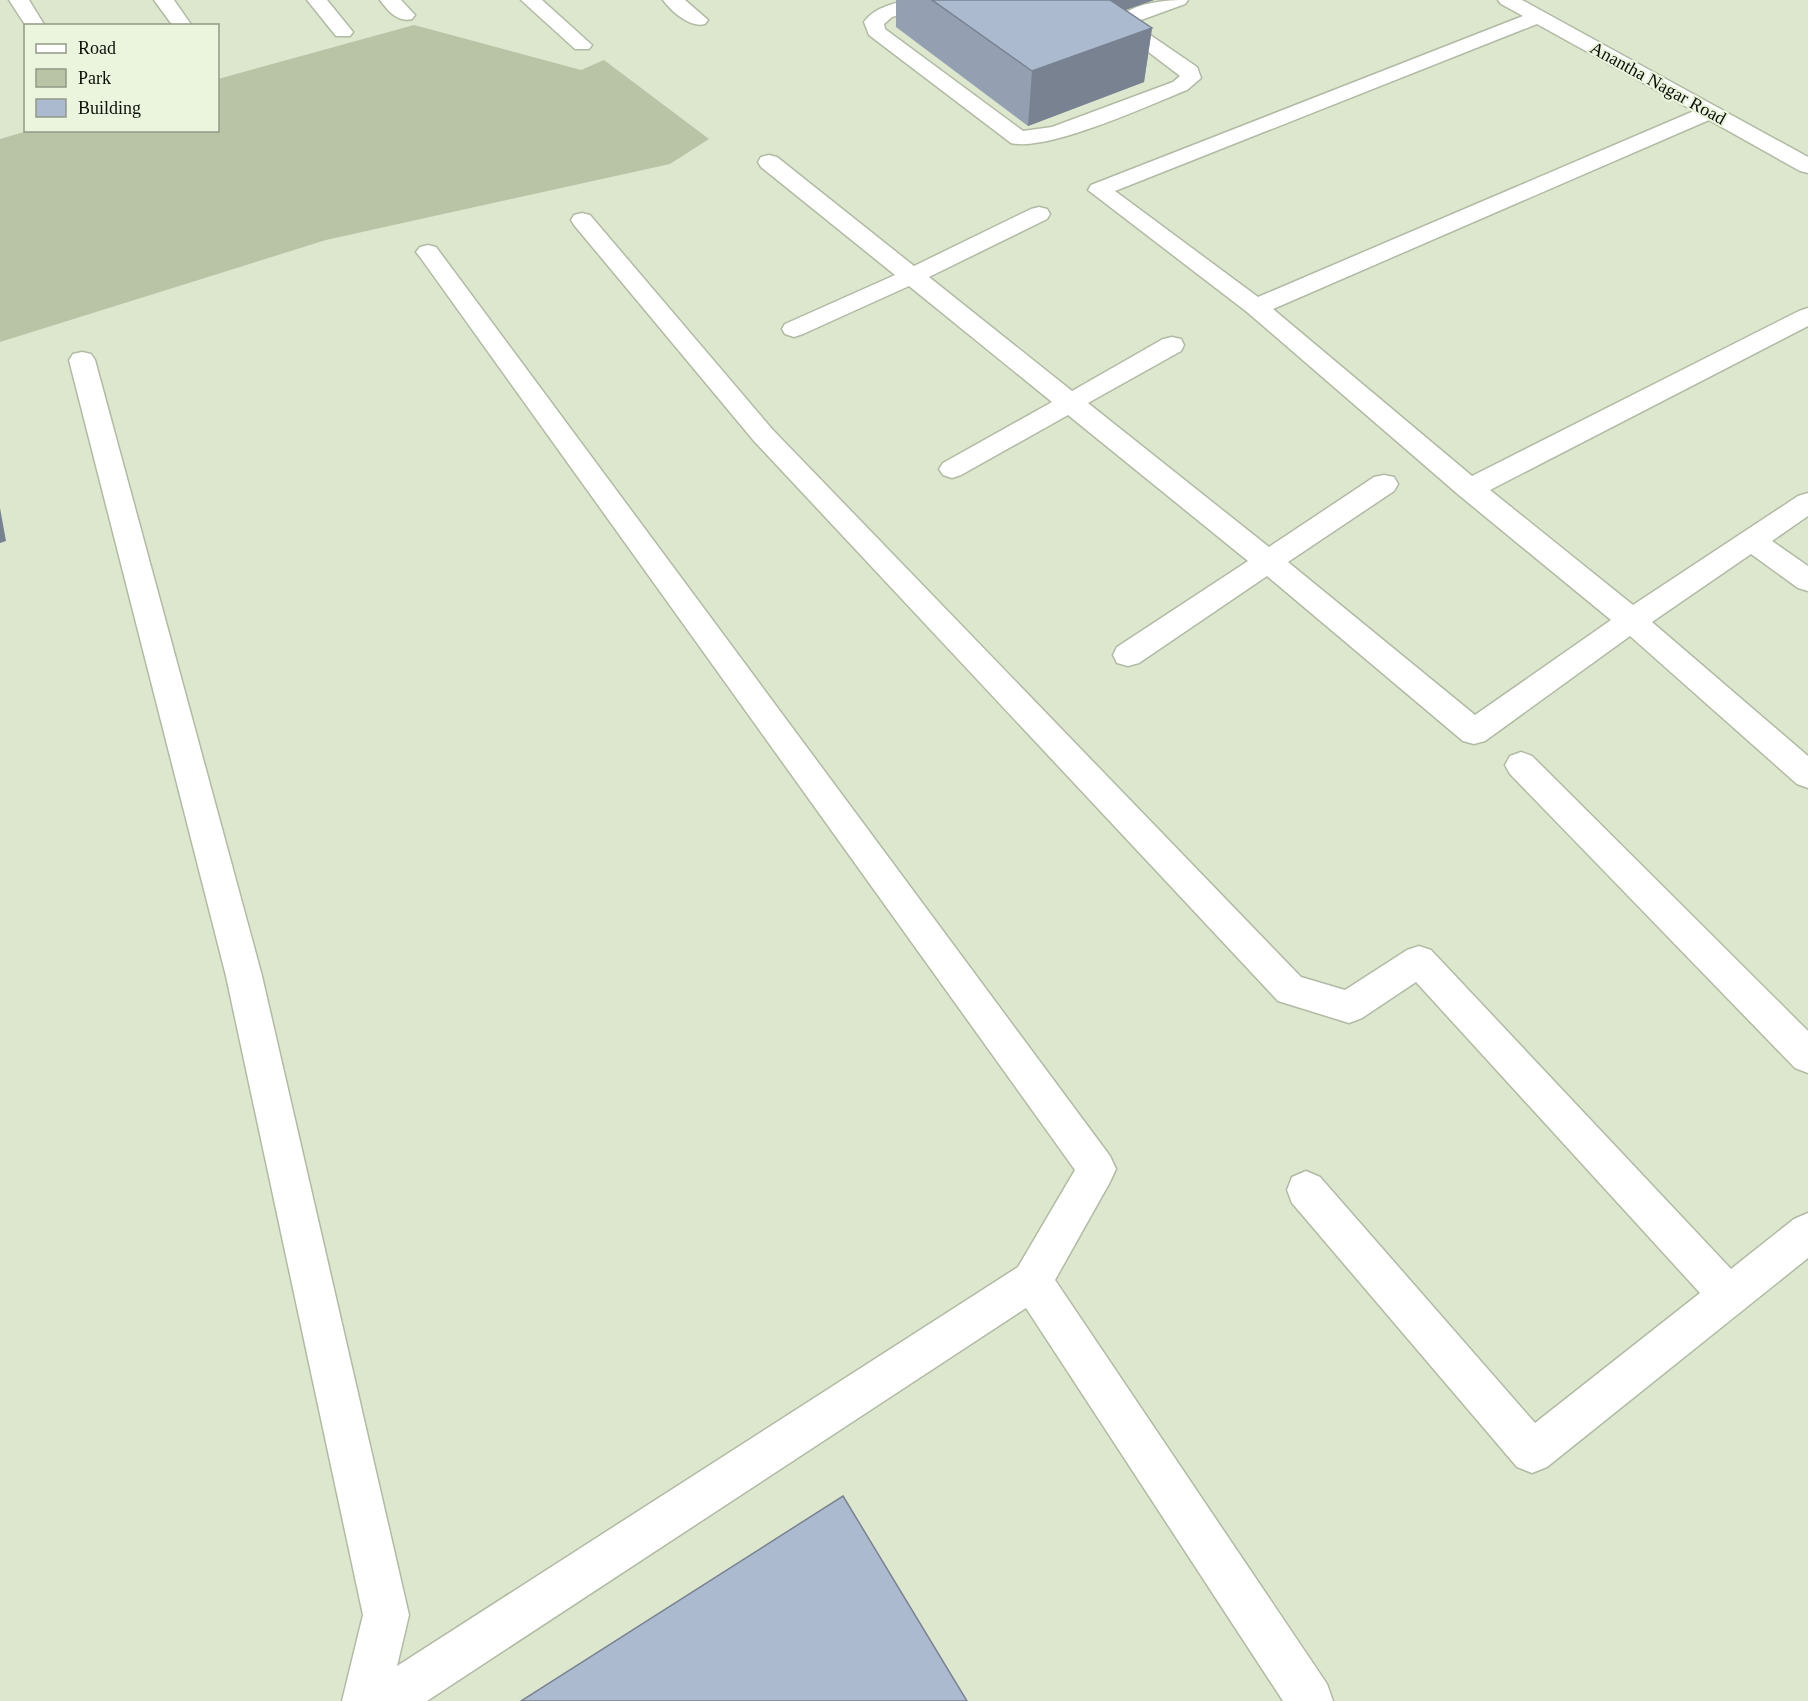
<svg xmlns="http://www.w3.org/2000/svg" width="1808" height="1701" viewBox="0 0 1808 1701" font-family="'Times New Roman',serif">
<rect width="100%" height="100%" fill="#dde7ce"/>
<!-- green -->
<path fill="#b9c4a7" d="M414 25 581 70 604 60 709 139 670 164 326 240 0 342V139L31 130H218V79Z"/>
<g fill="none" stroke-linecap="round" stroke-linejoin="round">
<!-- minor casing -->
<g stroke="#b1baa3" stroke-width="3">
<g id="minor">
<path d="M9 0H29L45 26H26Z"/>
<path d="M154 0H174L192 26H173Z"/>
<path d="M307 0H327L353 32 350 36H336Z"/>
<path d="M380 0H401L415 15 412 19C398 23 388 11 380 0Z"/>
<path d="M521 0H542L592 45 589 49H575Z"/>
<path d="M663 0H685L708 20 705 24C690 28 672 12 663 0Z"/>
<path d="M906 0H936L933 4 892 17 884 24 885 29 1023 131 1052 127 1173 82 1180 76 1117 28V21C1130 2 1167 0 1188 0L1185 4 1141 20 1137 26 1197 67 1201 78 1187 90C1149 105 1048 152 1011 143L869 35 864 22C874 8 890 5 906 0Z"/>
<path d="M1498 0H1522L1808 157V173L1800 171 1709 120 1273 309 1472 476 1799 311 1808 308V326L1490 490 1633 605 1798 496 1808 493V516L1772 541 1808 566V591L1798 588 1751 554 1652 622 1808 756V788L1797 784 1630 636 1485 741 1474 744 1463 741 1267 576 1139 663 1128 666 1117 663 1113 655 1117 647 1248 561 1068 415 961 475 952 478 943 475 939 469 943 463 1052 402 909 286 803 334 794 337 785 334 782 329 785 324 895 275 761 167 758 162 761 157 769 155 777 157 914 266 1031 209 1039 207 1047 209 1050 214 1047 219 929 277 1072 391 1163 339 1172 337 1181 339 1184 345 1181 351 1088 403 1269 547 1374 477 1384 475 1394 477 1398 484 1394 491 1288 562 1475 715 1611 620 1460 496 1247 312 1088 190 1091 185 1523 16 1501 4ZM1537 24 1694 111 1258 297 1115 191Z"/>
<path d="M582 213 590 215 772 429 1301 977 1345 990 1407 950 1419 946 1431 950 1731 1269 1794 1219 1808 1213V1258L1547 1467 1532 1473 1517 1467 1292 1203 1287 1190 1292 1177 1306 1171 1320 1177 1535 1423 1700 1293 1416 982 1362 1018 1349 1023 1278 1001 754 441 574 225 571 220 574 215Z"/>
<path d="M428 245 436 247 1110 1156 1116 1169 1110 1182 1055 1280 1327 1684 1333 1701H1283L1026 1308 427 1701H342L363 1615 226 976 69 360 73 354 82 352 91 354 95 360 262 976 409 1615 397 1666 1018 1267 1075 1170 420 257 416 252 420 247Z"/>
<path d="M1521 752 1532 756 1808 1031V1073L1795 1068 1510 774 1505 765 1510 756Z"/>
</g>
</g>
<!-- minor -->
<use href="#minor" fill="#fff" fill-rule="evenodd"/>
</g>
<!-- wall -->
<path fill="#94a0b2" d="M896 0H1154L1125 10 1152 28 1144 82 1028 126 896 27Z"/>
<!-- shaded-wall -->
<g fill="#788291">
<path d="M1071 0H1154L1068 30Z"/>
<path d="M1152 28 1144 82 1028 126 1032 71Z"/>
<path d="M0 508 6 541 0 543Z"/>
</g>
<!-- building -->
<g fill="#acbacf" stroke="#788291" stroke-width="1.5">
<path d="M932 0H1110L1152 28 1032 71Z"/>
<path d="M843 1496 967 1701H521Z"/>
</g>
<g text-anchor="middle" stroke-width="4.5" stroke-linejoin="round" paint-order="stroke">
<!-- far-street labels -->
<g font-size="18" fill="#0d1008" stroke="#ebf4dc">
<text transform="translate(1658 83) rotate(29)" y="6">Anantha Nagar Road</text>
</g>
</g>
<!-- legend -->
<rect x="24" y="24" width="195" height="108" fill="#ebf4dc" stroke="#929987" stroke-width="1.5"/>
<rect x="36" y="44" width="30" height="9" fill="#ffffff" stroke="#929987" stroke-width="1.5"/>
<text x="78" y="54" font-size="18" fill="#0d1008">Road</text>
<rect x="36" y="69" width="30" height="18" fill="#b9c4a7" stroke="#929987" stroke-width="1.5"/>
<text x="78" y="84" font-size="18" fill="#0d1008">Park</text>
<rect x="36" y="99" width="30" height="18" fill="#acbacf" stroke="#929987" stroke-width="1.5"/>
<text x="78" y="114" font-size="18" fill="#0d1008">Building</text>
</svg>
